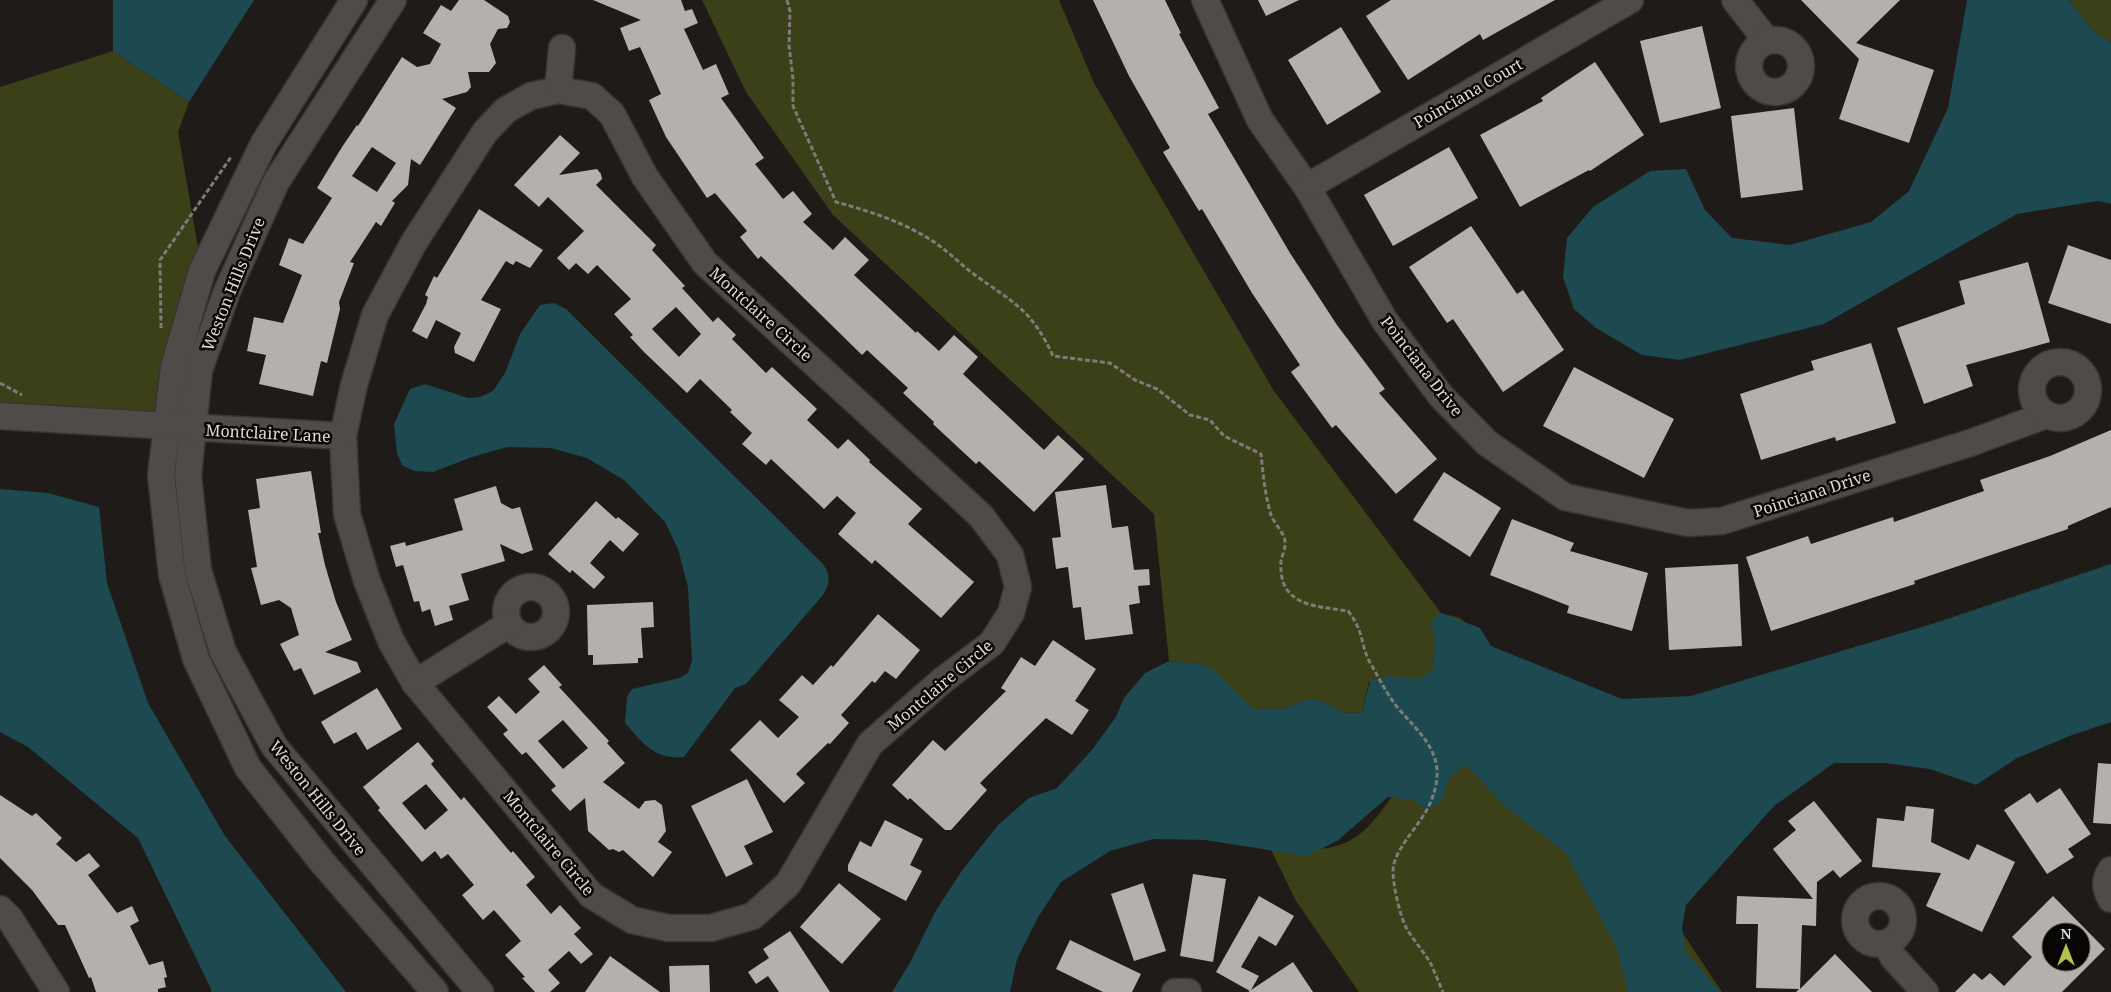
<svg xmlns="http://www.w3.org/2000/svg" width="2111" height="992" viewBox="0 0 2111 992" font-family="'Noto Serif',serif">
<rect width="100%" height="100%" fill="#1e1b18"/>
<!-- green -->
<g fill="#3b4018">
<path d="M702 0H1059L1094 83 1274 391 1441 613 1460 618 1491 646 1722 992H1359L1296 901 1268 844C1350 860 1364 839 1407 774L1369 681 1362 712C1332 717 1332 699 1311 699 1303 699 1296 704 1289 707 1278 710 1264 708 1253 709L1201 664 1169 661 1154 514 833 215 746 92Z"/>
<path d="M2069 0H2111V43L2093 31Z"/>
<path d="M113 51 189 102 178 132 202 271 168 425 0 416V87Z"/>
</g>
<!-- water -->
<g fill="#1d4a50">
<path d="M113 0H254L189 102 113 51Z"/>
<path d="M1967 0H2069L2093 31 2111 43V204L2098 201 2017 214 1824 324 1680 360 1642 355 1596 328 1574 309 1563 277 1567 238 1593 207 1650 171 1686 169 1705 210 1732 238 1790 245 1871 222 1909 191 1948 108Z"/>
<path d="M554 303 566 309 823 564C831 576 830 582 823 595L746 684 735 688 684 757C654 760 643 743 625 723L627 697 632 689 680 678 688 673 692 660 688 587 678 549 665 522 624 480 587 458 551 448 507 447 472 457 433 472 414 471 402 465 397 453 394 424 410 389 425 384 468 398 480 397 493 391 505 373 520 334 540 305Z"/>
<path d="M0 489 48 493 99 507 107 583 148 703 225 836 346 992H211V989L138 838 28 747 0 732Z"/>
<path d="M2111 564V722L2072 735 2017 758 1976 785 1930 769 1884 763H1834L1774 806 1686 905 1682 927 1686 953 1721 992H1628L1617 948 1565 852 1507 808 1466 765 1450 776 1441 802 1427 810 1414 800 1388 797 1337 841 1306 856 1205 840 1153 839 1110 851 1061 882 1037 919 1017 959 1010 992H892L910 963 935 912 961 872 998 825 1029 798 1057 788 1091 751 1116 717 1124 698 1145 673 1169 661 1201 664 1214 670 1253 709C1264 708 1278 710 1289 707 1296 704 1303 699 1311 699 1332 699 1333 717 1362 712L1370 681 1389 676 1419 679 1433 669 1435 642 1431 620 1441 613 1480 628 1491 646 1622 699 1691 696 1935 623Z"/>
</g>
<!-- building -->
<g fill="#b5b0ac" fill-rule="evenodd">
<path d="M459 0H484L508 16 510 22 507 28 498 29 490 44 496 63 489 72H468L471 87 467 92 442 99 456 108 420 165 411 159 408 185 392 201 395 203 381 226 376 222 350 262 354 263 339 302 340 309 327 363 321 361 313 396 259 384 266 355 247 351 254 317 283 323 302 275 279 265 289 238 303 244 332 198 317 188 342 147 357 125 358 126 402 57 417 67 430 64 441 44 423 33 441 5 451 11ZM372 147 396 163 377 192 352 176Z"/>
<path d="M593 0H681L685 11 692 9 698 23 684 29 703 70 716 64 729 94 721 98 764 158 755 164 783 199 793 191 812 214 803 222 833 250 845 237 869 260 854 275 916 333 917 331 939 351 954 335 978 357 963 374 1044 450 1058 435 1084 459 1034 512 979 461 976 464 933 424 934 422 903 393 908 388 867 350 862 355 761 256 758 259 740 237 747 231 715 193 707 198 666 137 649 100 661 94 640 47 629 51 620 28 641 20Z"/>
<path d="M1093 0H1165L1181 33 1179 34 1219 108 1208 114 1290 253 1337 325 1385 389 1379 393 1437 459 1396 494 1336 425 1332 428 1291 372 1300 365 1252 293 1202 209 1199 211 1163 152 1170 148 1129 76Z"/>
<path d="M1258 0H1299L1266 16Z"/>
<path d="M1391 0H1555L1483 40 1480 34 1408 80 1366 16Z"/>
<path d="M1801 0H1900L1856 43 1934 70 1909 143 1839 119 1859 59Z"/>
<path d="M1702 26 1721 108 1660 123 1640 41Z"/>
<path d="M1341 27 1381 92 1327 125 1288 60Z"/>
<path d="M1595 62 1644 135 1590 171 1589 170 1520 207 1480 135 1543 101 1541 98Z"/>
<path d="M1794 108 1803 190 1741 198 1731 116Z"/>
<path d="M560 135 580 153 559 175 597 169 601 174 602 179 596 185 656 245 652 250 685 286 682 288 713 322 718 317 736 335 732 339 766 373 772 367 817 409 807 420 838 449 848 439 870 460 869 462 922 509 908 524 974 582 941 618 875 560 872 564 838 534 856 513 837 496 824 509 771 459 766 465 742 444 752 433 730 412 732 410 700 379 687 393 644 352 630 337 633 335 614 314 631 299 597 265 588 274 576 263 569 270 557 258 584 231 548 197 539 207 514 185ZM676 307 701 334 679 357 652 329Z"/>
<path d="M1449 147 1478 198 1393 246 1364 195Z"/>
<path d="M479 209 543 250 530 268 516 261 513 265 506 261 481 300 501 309 474 362 455 353 454 347 461 333 436 320 427 339 412 331 426 304 428 297 425 295 434 276 437 278Z"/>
<path d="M1471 226 1517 294 1523 290 1564 350 1503 392 1453 319 1447 323 1409 267Z"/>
<path d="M2068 245 2111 260V324L2048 303Z"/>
<path d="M2028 262 2050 342 1966 365 1973 386 1924 404 1897 328 1965 304 1959 281Z"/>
<path d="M1871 343 1896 423 1836 441 1835 437 1761 460 1740 394 1814 370 1811 361Z"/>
<path d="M1574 367 1674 419 1644 478 1543 426Z"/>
<path d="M2111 430V507L2068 526V529L1914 581 1915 584 1771 631 1746 557 1808 536 1811 544 1893 517 1894 522 1984 491 1980 480 2050 456Z"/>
<path d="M311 471 321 533H318L325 565 336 602 352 640 325 652 357 662 361 672 314 695 301 668 294 671 280 644 299 635 291 608 279 600 261 605 251 568 257 567 248 510 260 508 256 479Z"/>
<path d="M1444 472 1501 508 1470 557 1413 520Z"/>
<path d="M1106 485 1112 528 1128 526 1134 570 1149 569 1150 585 1138 586 1140 603 1129 605 1133 634 1085 640 1081 607 1073 608 1068 567 1056 569 1052 538 1061 537 1055 492Z"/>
<path d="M496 486 501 503 512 509 520 507 533 550 522 554 500 544 505 561 461 574 469 600 449 606 453 620 435 626 430 609 422 612 419 601 414 602 403 565 396 567 390 546 405 542 406 546 463 530 454 499Z"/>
<path d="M596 501 616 519 618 517 639 534 623 552 610 540 590 563 605 577 594 589 572 570 570 573 548 554Z"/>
<path d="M1512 519 1574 543 1570 551 1648 573 1632 631 1567 613 1569 606 1490 575Z"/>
<path d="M1738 564 1742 646 1669 650 1665 568Z"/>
<path d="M653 602 654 627 641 628 643 658H638V663L593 665V655H588L587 605Z"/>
<path d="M878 614 920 650 896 679 885 671 875 683 872 681 841 715 849 723 830 744 828 743 796 774 805 783 784 803 730 750 760 720 778 738 799 717 779 700 802 675 813 685 831 665 833 667Z"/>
<path d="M1053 640 1096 669 1075 701 1089 710 1072 735 1046 718 980 783 987 790 951 830H945L910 798 908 800 892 785 933 740 945 751 1006 691 1001 688 1021 657 1035 666Z"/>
<path d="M544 665 562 685 559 687 609 741 607 743 625 763 603 782 639 809 645 801 655 800 662 805 666 831 658 842 672 852 653 877 623 850 619 852 613 849 609 850 588 831 585 798 570 811 551 790 556 786 526 752 522 755 503 734 508 730 487 707 499 696 516 714 540 692 528 679ZM563 720 588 748 563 769 538 741Z"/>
<path d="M377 688 402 729 367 750 356 732 334 744 321 722Z"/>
<path d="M418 742 434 761 431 764 461 800 464 797 511 853 513 851 535 877 526 885 551 914 560 905 581 928 574 934 593 954 581 964 569 951 548 970 560 983 550 992H535L522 978 525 977 505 955 521 941 494 910 483 920 462 895 474 885 448 854 441 859 435 851 422 862 378 810 380 808 363 787ZM426 784 448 810 425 830 402 803Z"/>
<path d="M2098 763 2111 764V824L2093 823Z"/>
<path d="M747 779 773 832 744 846 753 864 726 877 691 806Z"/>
<path d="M2060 788 2091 834 2068 849 2074 857 2047 874 2004 810 2030 793 2037 803Z"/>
<path d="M0 795 32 816 36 813 62 838 56 844 76 862 89 853 100 866 88 875 117 913 132 906 139 921 130 926 149 965 163 961 167 977 164 978 166 987 158 989V992H96L91 977 89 978 65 925H58L32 890 0 858Z"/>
<path d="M1814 801 1862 861 1840 878 1833 870 1817 882 1816 926 1802 925 1800 989 1835 954 1872 992H1796L1799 989 1756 988 1758 924H1736L1737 896 1813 899 1773 849 1796 830 1788 821Z"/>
<path d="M1906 806 1934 809 1931 842 1969 860 1977 844 2015 862 1982 932 1926 906 1941 873 1872 867 1877 818 1904 821Z"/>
<path d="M885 820 923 839 910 865 922 871 906 901 848 871V865L860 841 871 847Z"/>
<path d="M1193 874 1226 879 1213 962 1180 956Z"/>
<path d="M839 883 881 919 842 964 800 927Z"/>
<path d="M1143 883 1166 951 1134 961 1111 894Z"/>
<path d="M1259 896 1294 916 1276 946 1259 936 1241 967 1259 976 1251 990 1293 962 1313 992H1248L1250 991 1216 972Z"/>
<path d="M2053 896 2105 949 2062 992H1955L1974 973 1982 980 1990 973 2004 986 2032 957 2012 937ZM2051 932H2081V962H2051Z"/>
<path d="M790 931 798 943 830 992H779L768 976 756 984 748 972 769 958 763 949Z"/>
<path d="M1070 940 1141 974 1132 992H1103L1056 969Z"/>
<path d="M610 956 660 992H585Z"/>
<path d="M709 965 710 992H670L669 966Z"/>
</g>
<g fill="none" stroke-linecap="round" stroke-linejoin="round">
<!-- minor casing -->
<g stroke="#373533" stroke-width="29">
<g id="minor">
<path d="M354 0 264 143 202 271 174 367 161 475 172 575 196 659 248 768 322 862 435 992"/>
<path d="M393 0 276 182 228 289 199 370 188 475 198 570 223 652 274 746 480 992"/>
<path d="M1205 0 1260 120 1307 187 1385 321 1441 396 1487 443 1565 497 1688 523 1722 521 1970 443 2046 415"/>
<path d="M1735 0 1767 41"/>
<circle cx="1775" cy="66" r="26"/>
<path d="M558 90 592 96 612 114 645 177 705 263 981 516 1010 555 1018 587 1011 613 992 643 943 680 870 744 788 884 753 916 711 928H668L632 920 591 895 415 683 391 641 367 581 347 514 343 436 354 385 375 315 413 244 485 132 506 110 531 96Z"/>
<path d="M558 90 562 48"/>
<path d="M1307 187 1630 0"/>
<circle cx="2060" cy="390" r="28"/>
<path d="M0 416 343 436"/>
<circle cx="531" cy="612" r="25"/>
<path d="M415 683 509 624"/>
<path d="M2111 870C2104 880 2105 889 2111 899"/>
<circle cx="1879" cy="920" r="24"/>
<path d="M0 909 10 919 56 992"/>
<path d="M1886 943 1893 957 1925 992"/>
<path d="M1175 992H1188"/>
</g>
</g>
<!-- path -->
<g stroke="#7e7b79" stroke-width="3" stroke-dasharray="5 2.5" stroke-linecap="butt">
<path d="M787 0 790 11 789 45 793 79V106L836 202C869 211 901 221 931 240 947 250 960 264 975 275 1014 303 1032 310 1053 356L1110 363 1135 380 1157 389 1190 415 1210 420 1224 436 1261 454C1263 474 1265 495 1271 515 1274 524 1285 533 1285 542 1286 548 1282 555 1281 561 1278 606 1314 606 1348 611 1365 632 1360 647 1372 666 1380 680 1388 696 1398 708 1424 738 1449 757 1431 801 1423 823 1393 849 1393 871 1393 885 1400 917 1407 929 1414 941 1424 952 1431 964 1435 973 1439 983 1443 992"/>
<path d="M161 328 160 260 231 157"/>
<path d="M0 383 22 395"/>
</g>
<!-- minor -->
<use href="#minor" stroke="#504b48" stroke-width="26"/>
</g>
<g text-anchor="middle" stroke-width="5" stroke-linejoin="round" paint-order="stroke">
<!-- street labels -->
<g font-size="16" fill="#dedbd9" stroke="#070605">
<text transform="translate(1468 93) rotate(-30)" y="6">Poinciana Court</text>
<text transform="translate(233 284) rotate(-68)" y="6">Weston Hills Drive</text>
<text transform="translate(761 314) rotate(42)" y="6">Montclaire Circle</text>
<text transform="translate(1422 366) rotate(52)" y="6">Poinciana Drive</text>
<text transform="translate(268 433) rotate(3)" y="6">Montclaire Lane</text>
<text transform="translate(1812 493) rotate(-18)" y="6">Poinciana Drive</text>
<text transform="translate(940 685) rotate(-40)" y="6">Montclaire Circle</text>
<text transform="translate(318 798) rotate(51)" y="6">Weston Hills Drive</text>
<text transform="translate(549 843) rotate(50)" y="6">Montclaire Circle</text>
</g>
</g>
<!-- north arrow -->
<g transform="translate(2066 947)"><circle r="24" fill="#070605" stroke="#5d5b5a"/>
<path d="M0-4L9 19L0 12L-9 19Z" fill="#b4c24a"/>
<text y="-8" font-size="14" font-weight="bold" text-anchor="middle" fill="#dedbd9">N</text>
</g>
</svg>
